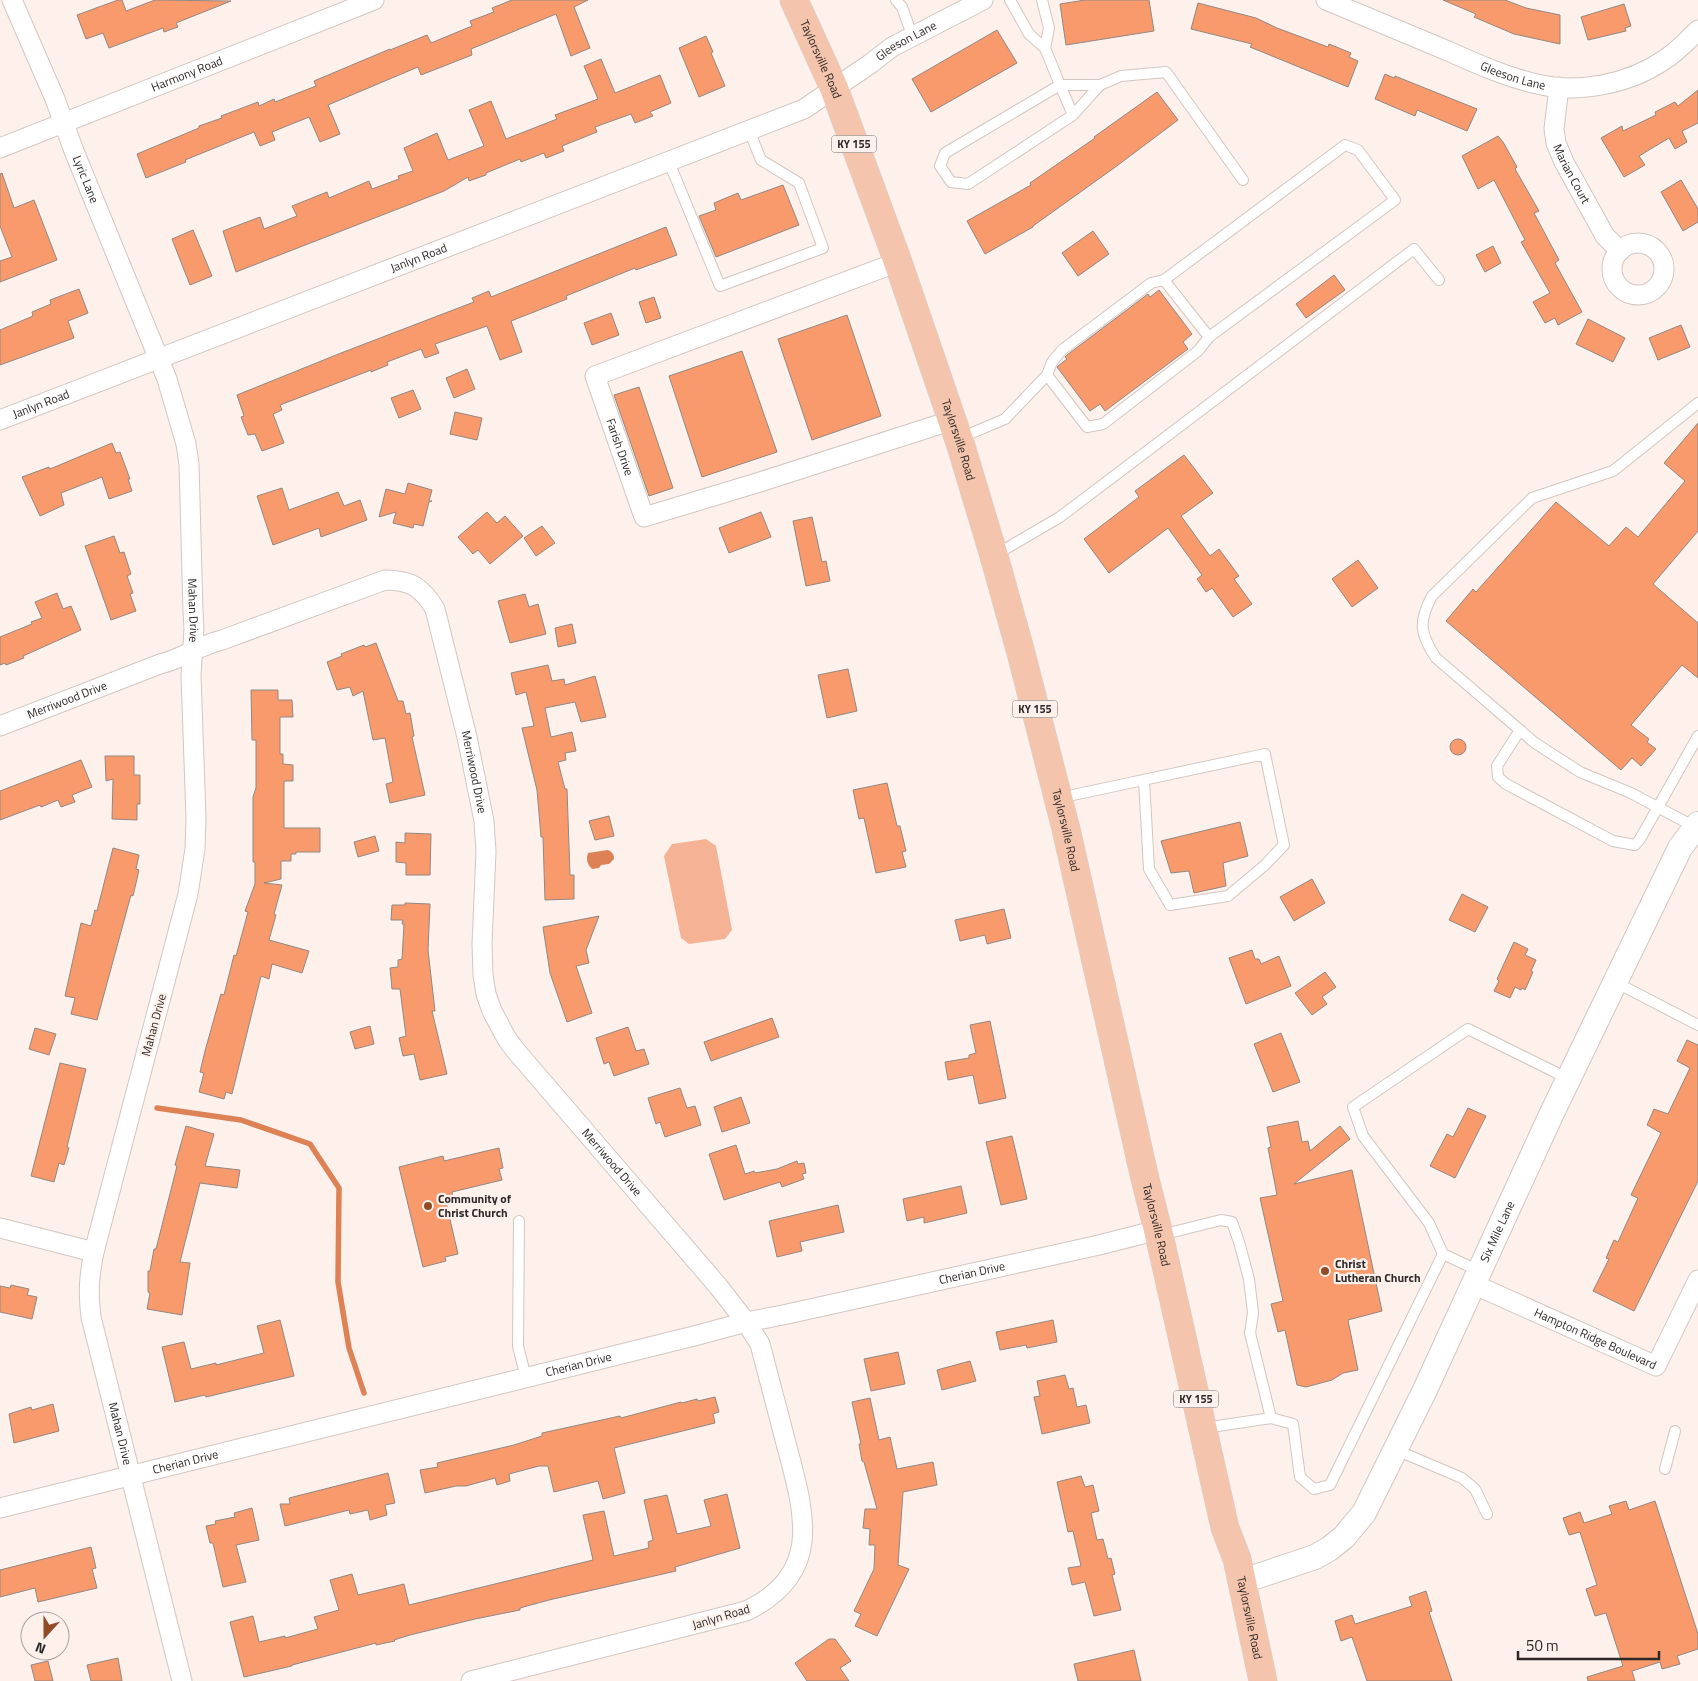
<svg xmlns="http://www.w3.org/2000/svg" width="1698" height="1681" viewBox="0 0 1698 1681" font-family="'Titillium Web',sans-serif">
<rect width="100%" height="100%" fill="#fef1ec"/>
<!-- green -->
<path fill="#f5b294" d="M706 839 716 846 732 930 725 939 689 944 681 938 664 856 672 844Z"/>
<!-- water -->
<path fill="#de8155" d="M608 850C612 852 614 854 614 859L609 864 601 865 599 868 592 869C587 864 586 859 588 853Z"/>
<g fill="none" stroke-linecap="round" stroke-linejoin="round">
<!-- stream -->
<path stroke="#de8155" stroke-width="5.5" d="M157 1108 241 1120 310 1144 339 1188 338 1282 349 1348 364 1393"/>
</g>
<!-- building -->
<g fill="#f99a6d" stroke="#928782">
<path d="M118 0H122L126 11 155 0 231 1 176 23 178 27 164 32 163 28 109 48 103 33 86 39 77 15Z"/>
<path d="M512 0H588L574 7 590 48 571 56 556 14 471 49 472 55 421 75 418 67 328 105 340 134 320 142 309 117 272 132 275 140 260 146 254 132 185 160 186 162 146 178 137 154 199 128V126L222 118 221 116 258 102 259 106 274 99 275 102 316 86 314 81 390 49V50L427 35 431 43 472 26 470 21 494 12 492 8Z"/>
<path d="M1085 0H1149L1154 31 1066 45 1060 4Z"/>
<path d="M1443 0H1505L1526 8 1560 15V44L1514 34 1474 17 1476 14Z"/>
<path d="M1198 3 1256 18 1277 28 1328 47 1329 44 1351 53 1349 57 1358 61 1348 87 1250 47 1252 44 1191 29Z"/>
<path d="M1624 4 1631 26 1625 28 1626 31 1588 40 1581 17Z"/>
<path d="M997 30 1017 63 931 112 912 79Z"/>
<path d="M706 36 713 52 711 53 725 86 699 97 679 48Z"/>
<path d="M601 59 615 93 660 75 671 103 650 112 653 116 635 123 631 114 595 127 597 132 562 146 564 151 546 158 544 153 521 162 520 159 486 173V175L469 181 468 177 444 191 236 272 223 231 260 217 264 229 297 216 292 206 327 192 329 198 369 181 372 189 399 179 398 176 413 171 404 148 437 133 448 160 484 146 469 110 491 101 506 139 557 119 555 115 598 99 584 66Z"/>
<path d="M1385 74 1394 78 1395 76 1477 109 1467 131 1417 110 1415 116 1375 99Z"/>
<path d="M1698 90V123L1682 131 1687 142 1675 149 1669 138 1639 156 1645 165 1624 177 1601 138 1622 126 1623 131 1656 115 1655 112 1675 102 1678 106Z"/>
<path d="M1157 92 1178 120 1114 168 1033 226V227L985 254 967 221 1031 185 1030 183 1095 138 1094 137Z"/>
<path d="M1498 136 1503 142 1517 167 1515 169 1539 211 1534 213 1559 260 1555 263 1582 312 1558 325 1555 318 1545 323 1533 302 1550 293 1521 242 1525 240 1494 180 1478 189 1462 156Z"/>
<path d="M2 173 14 208 34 200 57 260 0 282V261L12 257 0 226V174Z"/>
<path d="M1681 180 1698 209V222L1683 231 1661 192Z"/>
<path d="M783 185 799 225 716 257 699 216 716 210 714 203 738 193 741 200Z"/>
<path d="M666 227 677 255 636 270 635 268 566 296 567 299 511 321 522 352 500 360 487 326 435 344 439 353 425 358 421 349 387 362 388 365 371 372V370L280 405 282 410 273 414 284 443 262 451 255 434 248 435 241 417 244 416 237 395 341 353 474 302 472 298 489 291 491 297Z"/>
<path d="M193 230 212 276 190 285 172 239Z"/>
<path d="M1093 231 1109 254 1078 276 1062 253Z"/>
<path d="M1493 246 1501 263 1485 272 1476 255Z"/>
<path d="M1334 275 1345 290 1306 318 1296 304Z"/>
<path d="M79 289 88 313 68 321 74 338 0 365V330L33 316 32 312 51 304 50 300Z"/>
<path d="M1159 290 1192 334 1183 342 1188 349 1105 411 1100 404 1090 411 1057 367 1058 366 1067 359 1065 357 1067 355 1148 294 1150 297Z"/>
<path d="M654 297 661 318 646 323 639 302Z"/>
<path d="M611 313 619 335 592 345 584 323Z"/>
<path d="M847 315 881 416 812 440 778 339Z"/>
<path d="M1588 319 1625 338 1613 362 1576 344Z"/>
<path d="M1681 325 1690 347 1658 360 1649 338Z"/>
<path d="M742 351 777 452 702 477 669 376Z"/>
<path d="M467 369 475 389 454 398 446 378Z"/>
<path d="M639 387 673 488 649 496 614 395Z"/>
<path d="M413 390 421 409 399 418 391 398Z"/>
<path d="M455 412 482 418 477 440 450 434Z"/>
<path d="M1698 423V531L1653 584 1698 623V678L1682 665 1631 725 1649 739 1647 742 1656 749 1641 766 1632 758 1621 770 1446 621 1473 589 1476 592 1556 502 1609 546 1626 527 1638 537 1685 481 1664 463Z"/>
<path d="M112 443 116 453 120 452 130 479H128L132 491 109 499 102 477 61 493 64 505 40 516 22 477 49 467 50 469Z"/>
<path d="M1184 455 1213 493 1181 516 1210 556 1219 549 1239 576 1234 579 1252 604 1233 617 1212 588 1206 592 1197 579 1202 575 1168 528 1109 573 1084 539 1139 497 1135 491Z"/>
<path d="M408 483 432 490 429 501H432L429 502 423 526 414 524 413 528 393 523 396 512 379 517 386 489 405 494Z"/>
<path d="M282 488 289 510 338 492 344 506 360 500 367 520 321 537 319 528 273 545 257 496Z"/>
<path d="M487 512 497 523 505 516 523 536 490 564 478 550 473 554 458 537Z"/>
<path d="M761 512 771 537 729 553 719 528Z"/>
<path d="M812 517 822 562 826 561 830 581 806 586 793 521Z"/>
<path d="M542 526 555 543 536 556 524 538Z"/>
<path d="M114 536 120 553 124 552 131 574 127 576 133 593 130 594 136 611 111 620 85 546Z"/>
<path d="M1358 560 1378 588 1352 607 1332 579Z"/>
<path d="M57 593 63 609 71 606 81 630 23 656 24 658 6 665 5 663 0 665V637L32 624 31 622 42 618 35 602Z"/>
<path d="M525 594 529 607 538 604 546 634 510 643 498 601Z"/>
<path d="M572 624 576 643 558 647 555 628Z"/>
<path d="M376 643 398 701H403L406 714 410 713 414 736 412 737 425 795 390 803 386 784 393 782 385 738 373 740 363 691 353 696 350 687 337 690 327 662 342 656 341 654 364 645 365 647Z"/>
<path d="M548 665 552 681 564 679 565 685 595 676 606 717 581 722 575 702 545 708 551 737 572 732 576 751 565 753 566 760 558 762 565 789H567L570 875H574V899L545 900 543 837H541L537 790 522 728 534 726 526 692 516 695 511 673Z"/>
<path d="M848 669 857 711 827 718 818 675Z"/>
<path d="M251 690H278V700H292L293 717H280V754H283V764L293 765V781H284V828H320V852H296V854H291V861H281V879L264 883 282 885 274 914 276 915 269 940 309 951 302 973 272 964 269 979 261 976 232 1094 226 1092 224 1099 199 1092 204 1073 200 1072 205 1051 221 994 224 995 234 955 236 956 248 912 245 911 255 884V862H253V797L256 788V740H252Z"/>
<circle cx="1458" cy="747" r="8"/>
<path d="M105 756H134V775H140V804H137V820L112 819 113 779 106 781Z"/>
<path d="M81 760 92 787 72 795 75 802 61 807 58 800 41 807 40 805 0 820V791Z"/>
<path d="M887 783 897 826H900L906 851 902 852 906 867 876 873 864 818 859 819 853 790Z"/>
<path d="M609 816 614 836 595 840 589 821Z"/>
<path d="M1240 822 1248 856 1223 863 1226 886 1194 893 1189 871 1171 873 1161 841Z"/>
<path d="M405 833 431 834 430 875H406V863L396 862V842L405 843Z"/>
<path d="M375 836 379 851 358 857 354 842Z"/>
<path d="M113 848 139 855 136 869 139 870 133 896 131 895 97 1020 71 1014 75 998 65 996 81 923 91 926 95 910 97 911Z"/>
<path d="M1312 879 1325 903 1294 921 1280 897Z"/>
<path d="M1462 894 1488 907 1475 932 1449 920Z"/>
<path d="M405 903 430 904 428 950 435 1011H432L447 1074 420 1080 414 1054 403 1056 399 1038 406 1036 400 989H392L390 968 398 967V960L402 959 404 924H402L403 920H391L392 905H405Z"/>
<path d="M1004 909 1011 938 987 944 985 935 960 941 955 920Z"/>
<path d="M599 916 586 950 589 963 576 966 592 1013 567 1022 550 973 543 927Z"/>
<path d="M1514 942 1528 949 1525 955 1536 960 1531 971 1533 972 1525 990 1522 988 1521 990 1515 987 1510 998 1494 991 1499 981 1497 979Z"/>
<path d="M1252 950 1255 959H1259L1261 964 1279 956 1291 986 1246 1004 1229 958Z"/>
<path d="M1325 972 1336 987 1322 997 1327 1004 1312 1015 1295 993Z"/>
<path d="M772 1018 779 1037 711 1061 704 1042Z"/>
<path d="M990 1021 1006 1098 979 1104 973 1075 948 1080 945 1062 969 1058V1055L976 1053 970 1025Z"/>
<path d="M370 1026 374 1044 355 1049 350 1032Z"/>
<path d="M628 1027 636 1051 644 1049 649 1064 614 1076 609 1062 604 1064 596 1038Z"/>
<path d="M35 1028 56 1034 49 1055 29 1049Z"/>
<path d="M1281 1033 1300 1082 1273 1092 1254 1044Z"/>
<path d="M1687 1040 1698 1045V1181L1634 1311 1593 1291 1609 1259 1606 1258 1614 1240 1618 1242 1638 1198 1631 1195 1661 1133 1647 1125 1654 1109 1668 1114 1690 1068 1677 1061Z"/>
<path d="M60 1063 86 1069 67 1147 69 1148 64 1165 59 1163 54 1182 31 1176Z"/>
<path d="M680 1088 687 1108 695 1106 701 1125 665 1137 660 1122 656 1124 648 1098Z"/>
<path d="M741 1097 750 1123 722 1132 714 1107Z"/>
<path d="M1468 1108 1486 1116 1455 1178 1430 1166 1447 1134 1453 1137Z"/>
<path d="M1298 1121 1302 1142 1308 1141 1310 1151 1340 1126 1350 1139 1294 1184 1352 1170 1382 1311 1348 1320 1358 1370 1343 1373 1332 1380 1306 1387 1297 1385 1285 1330 1278 1332 1271 1304 1283 1301 1260 1198 1277 1195 1268 1148 1271 1147 1267 1127Z"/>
<path d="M186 1126 214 1134 205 1166 240 1170 237 1188 200 1183 180 1262 190 1263 182 1315 147 1309 150 1293 148 1292V1271H150L154 1249H156L177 1166 175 1165Z"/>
<path d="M1012 1136 1027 1199 1001 1205 986 1142Z"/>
<path d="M736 1145 745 1174 754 1171 755 1173 777 1169 797 1161 798 1164 804 1163 806 1173 802 1174 804 1179 782 1187 780 1182 724 1200 709 1154Z"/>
<path d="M499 1148 503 1168 499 1169 502 1180 452 1192 453 1200 446 1202 458 1254 445 1257 446 1261 423 1267 399 1167 443 1156 444 1161Z"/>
<path d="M961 1186 967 1213 924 1223V1217L907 1221 903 1199Z"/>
<path d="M838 1205 844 1232 800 1242 802 1251 777 1257 769 1221Z"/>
<path d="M11 1285 29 1289 27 1295 37 1297 32 1319 0 1312V1286L10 1288Z"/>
<path d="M280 1320 294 1376 206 1397 205 1395 175 1402 162 1347 184 1342 191 1369 216 1363V1365L264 1353 257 1326Z"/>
<path d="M1053 1320 1057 1342 1027 1348 1026 1345 1000 1350 996 1332Z"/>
<path d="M898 1352 905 1384 871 1391 864 1359Z"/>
<path d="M970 1361 976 1381 942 1390 937 1370Z"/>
<path d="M1065 1375 1069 1389 1073 1388 1077 1407 1086 1405 1090 1423 1042 1434 1034 1397 1040 1396 1037 1381Z"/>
<path d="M715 1397 719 1412 713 1414 715 1423 614 1448 625 1493 603 1499 598 1481 554 1492 548 1466H539L509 1474 510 1481 497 1485 495 1478 466 1486H456L425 1493 420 1470 438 1467 437 1463 514 1445 542 1436V1433L620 1416 621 1418 681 1402 682 1403 697 1399 698 1401Z"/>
<path d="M870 1398 879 1440 890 1437 897 1469 933 1462 937 1485 903 1492 898 1565 909 1569 877 1636 855 1626 861 1614 854 1611 874 1569 875 1545H869L870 1529 863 1528 865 1509H877L864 1462 862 1461 859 1444H861L852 1402Z"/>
<path d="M53 1404 59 1431 14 1443 9 1414 31 1407 32 1410Z"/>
<path d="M388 1473 395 1503 385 1505 387 1515 370 1520 368 1510 350 1514 349 1510 285 1526 280 1504H290L289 1498Z"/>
<path d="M1081 1476 1085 1487 1093 1485 1099 1511 1091 1513 1097 1540 1103 1539 1108 1559 1111 1558 1115 1574 1112 1575 1121 1610 1094 1616 1085 1582 1072 1585 1068 1568 1081 1566 1073 1531 1068 1532 1057 1482Z"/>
<path d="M727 1494 740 1548 675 1567 676 1571 549 1600 520 1608V1610L475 1619 410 1635 394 1640 395 1641 376 1645V1643L292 1665V1666L244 1677 230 1622 253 1616 259 1642 285 1636V1638L318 1629 314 1617 339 1610 330 1580 352 1574 358 1595 404 1584 409 1605 593 1560 583 1515 604 1511 614 1556 649 1548 648 1542 653 1540 644 1500 667 1495 677 1534 711 1526 704 1500Z"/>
<path d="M1626 1501 1629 1510 1655 1501 1698 1634V1649L1677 1656 1680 1664 1662 1669 1660 1662 1632 1671 1635 1681H1588L1587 1677 1623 1666 1606 1613 1595 1616 1586 1589 1597 1585 1580 1532 1569 1535 1563 1518 1580 1512 1584 1523 1612 1514 1609 1506Z"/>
<path d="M252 1508 259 1540 236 1545 246 1582 223 1587 213 1543H210L206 1526 216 1524 215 1521 235 1517 234 1513Z"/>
<path d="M91 1547 96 1568 92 1569 97 1588 38 1602 35 1588 0 1597V1570Z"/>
<path d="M1426 1591 1432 1611 1429 1612 1452 1681H1367L1352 1637 1341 1641 1335 1621 1352 1615 1355 1624 1412 1606 1409 1597Z"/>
<path d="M829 1639H835L851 1661 840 1668 849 1681H807L795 1663Z"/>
<path d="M1134 1650 1141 1681H1078L1074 1664Z"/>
<path d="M118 1658 122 1681H91L87 1665Z"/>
<path d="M48 1661 53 1681H35L31 1665Z"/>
</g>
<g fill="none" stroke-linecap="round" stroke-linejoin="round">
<!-- service casing -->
<g stroke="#d2c6c1" stroke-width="12">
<g id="service">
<path d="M896 0 902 7 912 35"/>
<path d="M1010 0 1029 34 1045 48 1049 28 1042 0"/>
<path d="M1045 48 1060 85 945 153 940 166 951 182 968 184 1073 115 1100 85H1060L1073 115"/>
<path d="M1100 85 1121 76 1166 72 1243 180"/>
<path d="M669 162 720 286 823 248 799 183 761 160 749 130"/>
<path d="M1164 280 1209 337"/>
<path d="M960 438 1005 419 1047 375 1052 362 1062 350 1151 283 1164 280 1345 145 1358 150 1395 200 1209 337 1198 351 1103 424 1087 427 1047 375"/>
<path d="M995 555 1060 517 1414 249 1439 280"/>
<path d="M1520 730 1497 766 1498 777 1506 784 1613 841 1635 845 1640 839 1698 736"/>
<path d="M1059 798 1265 754 1284 845 1265 865 1228 896 1170 905 1149 869 1144 780"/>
<path d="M1695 827 1631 793 1580 772 1535 743 1436 658C1420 634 1418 622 1432 596L1532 498 1613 471 1698 403"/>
<path d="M1615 982 1698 1025"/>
<path d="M519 1221 518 1346 526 1378"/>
<path d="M1161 1235 1221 1220 1232 1222 1239 1242 1249 1279 1253 1313 1250 1333 1271 1418"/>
<path d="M1479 1271 1443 1254 1429 1223 1363 1136 1353 1107 1468 1029 1569 1079"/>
<path d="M1204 1428 1271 1418 1293 1424 1300 1477 1314 1489 1330 1485 1443 1254"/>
<path d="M1396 1450 1462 1478 1475 1489 1487 1514"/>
<path d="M1665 1469 1675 1431"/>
</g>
</g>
<!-- minor casing -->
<g stroke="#d2c6c1" stroke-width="21">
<g id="minor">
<path id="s1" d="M12 0 55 99 74 151 167 379 186 444 189 464 193 611 194 629 191 675 196 818 195 849 188 894 94 1252C89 1277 88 1291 91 1317L182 1681"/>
<path id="s2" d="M1326 0C1367 17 1407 34 1448 51 1477 64 1506 77 1537 84 1578 94 1629 84 1664 60 1677 52 1687 41 1698 30"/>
<path id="s3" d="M1559 87 1554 129 1556 143 1564 162 1605 236 1620 251"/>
<path id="s4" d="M0 148 374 0"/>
<circle cx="1638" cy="269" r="26"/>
<path id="s5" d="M898 262 595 376 644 517 760 482 953 420"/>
<path id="s6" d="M0 420 804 109 870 64 892 47 983 0"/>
<path id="s7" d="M0 726 160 664C182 659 200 645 222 640L385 580C410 580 422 587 435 609L467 737 484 821 486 852 482 944 483 975 486 994 492 1011 507 1039 516 1051 718 1286 746 1322 760 1344C769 1378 778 1413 787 1447 805 1515 823 1574 746 1611L471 1681"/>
<path d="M0 1228 94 1252"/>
<path id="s8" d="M1473 1284 1656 1366 1698 1280"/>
<path id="s9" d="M0 1508 698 1335 746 1322 783 1315 1099 1245 1158 1230"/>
</g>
</g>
<!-- tertiary casing -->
<g stroke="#d2c6c1" stroke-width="26">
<g id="tertiary">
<path id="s10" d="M1243 1581 1315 1557 1329 1549 1344 1537 1364 1513 1424 1392 1551 1115 1680 848 1698 824"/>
</g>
</g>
<!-- primary casing -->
<g stroke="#d5d4d4" stroke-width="29">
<g id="primary">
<path id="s11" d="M794 0 834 88 898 262 961 446 994 556 1021 653 1066 829 1145 1179 1158 1230 1225 1528 1237 1559 1263 1681"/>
</g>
</g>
<!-- service -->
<use href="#service" stroke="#fff" stroke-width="10"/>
<!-- minor -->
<use href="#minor" stroke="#fff" stroke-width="19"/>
<!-- tertiary -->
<use href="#tertiary" stroke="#fff" stroke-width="24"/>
<!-- primary -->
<use href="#primary" stroke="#f5c4ac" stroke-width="28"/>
</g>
<!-- markers -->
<g fill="#924b27" stroke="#fef1ec" stroke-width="2">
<circle cx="428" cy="1206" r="5"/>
<circle cx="1325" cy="1271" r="5"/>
</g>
<g text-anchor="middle" stroke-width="4.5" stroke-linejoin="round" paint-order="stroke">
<!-- shield labels -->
<g fill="#fef1ec" stroke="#6c6461" stroke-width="1">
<rect x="831.5" y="135.5" width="45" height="17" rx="4"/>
<rect x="1012.5" y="700.5" width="45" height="17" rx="4"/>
<rect x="1173.5" y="1390.5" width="45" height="17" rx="4"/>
</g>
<g font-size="11" font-weight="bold" fill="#2d2826">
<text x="854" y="148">KY 155</text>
<text x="1035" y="713">KY 155</text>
<text x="1196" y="1403">KY 155</text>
</g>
<!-- street labels -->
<g font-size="12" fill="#2d2826" stroke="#fef1ec">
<text dy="4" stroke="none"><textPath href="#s6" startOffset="985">Gleeson Lane</textPath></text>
<text dy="4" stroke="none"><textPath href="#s11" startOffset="65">Taylorsville Road</textPath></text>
<text dy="4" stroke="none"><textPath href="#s4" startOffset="201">Harmony Road</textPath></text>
<text dy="4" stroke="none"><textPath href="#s2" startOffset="202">Gleeson Lane</textPath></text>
<text dy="4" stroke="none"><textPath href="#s3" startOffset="91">Marian Court</textPath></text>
<text dy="4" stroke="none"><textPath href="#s1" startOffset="194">Lyric Lane</textPath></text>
<text dy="4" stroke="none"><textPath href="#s6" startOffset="449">Janlyn Road</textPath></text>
<text dy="4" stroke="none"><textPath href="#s6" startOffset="44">Janlyn Road</textPath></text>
<text dy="4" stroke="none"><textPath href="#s11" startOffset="470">Taylorsville Road</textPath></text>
<text dy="4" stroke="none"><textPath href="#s5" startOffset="399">Farish Drive</textPath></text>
<text dy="4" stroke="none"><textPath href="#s1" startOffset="644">Mahan Drive</textPath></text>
<text dy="4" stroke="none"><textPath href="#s7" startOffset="72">Merriwood Drive</textPath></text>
<text dy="4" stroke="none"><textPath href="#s7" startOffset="641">Merriwood Drive</textPath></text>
<text dy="4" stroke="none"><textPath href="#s11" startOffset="875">Taylorsville Road</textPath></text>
<text transform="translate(154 1025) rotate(-75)" y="4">Mahan Drive</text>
<text dy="4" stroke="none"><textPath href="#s7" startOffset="1076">Merriwood Drive</textPath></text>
<text dy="4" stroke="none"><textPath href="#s11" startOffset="1280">Taylorsville Road</textPath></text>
<text dy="4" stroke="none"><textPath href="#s10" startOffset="454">Six Mile Lane</textPath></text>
<text dy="4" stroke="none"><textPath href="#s9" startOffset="1000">Cherian Drive</textPath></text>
<text dy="4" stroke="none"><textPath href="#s8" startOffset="134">Hampton Ridge Boulevard</textPath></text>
<text dy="4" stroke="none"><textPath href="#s9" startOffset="596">Cherian Drive</textPath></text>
<text dy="4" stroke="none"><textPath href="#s1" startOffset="1484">Mahan Drive</textPath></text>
<text dy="4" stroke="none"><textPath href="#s9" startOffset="191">Cherian Drive</textPath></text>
<text transform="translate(721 1617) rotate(-17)" y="4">Janlyn Road</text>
<text dy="4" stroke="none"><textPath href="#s11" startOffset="1684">Taylorsville Road</textPath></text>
</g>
<!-- poi labels -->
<g font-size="12" font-weight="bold" fill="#2d2826" stroke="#fef1ec" text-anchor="start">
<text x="438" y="1203">Community of<tspan x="438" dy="14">Christ Church</tspan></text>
<text x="1335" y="1268">Christ<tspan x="1335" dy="14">Lutheran Church</tspan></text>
</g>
</g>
<!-- north arrow -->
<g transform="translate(45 1636) rotate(201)"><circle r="24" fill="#fef1ec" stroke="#aaa19d"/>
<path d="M0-4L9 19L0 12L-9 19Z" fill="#924b27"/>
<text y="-8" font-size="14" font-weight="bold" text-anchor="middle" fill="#2d2826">N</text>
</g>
<!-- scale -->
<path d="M1518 1651v8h141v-8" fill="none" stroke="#2d2826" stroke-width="2.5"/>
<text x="1526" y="1651" font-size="15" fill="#2d2826" stroke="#fef1ec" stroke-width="4" paint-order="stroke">50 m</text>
</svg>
